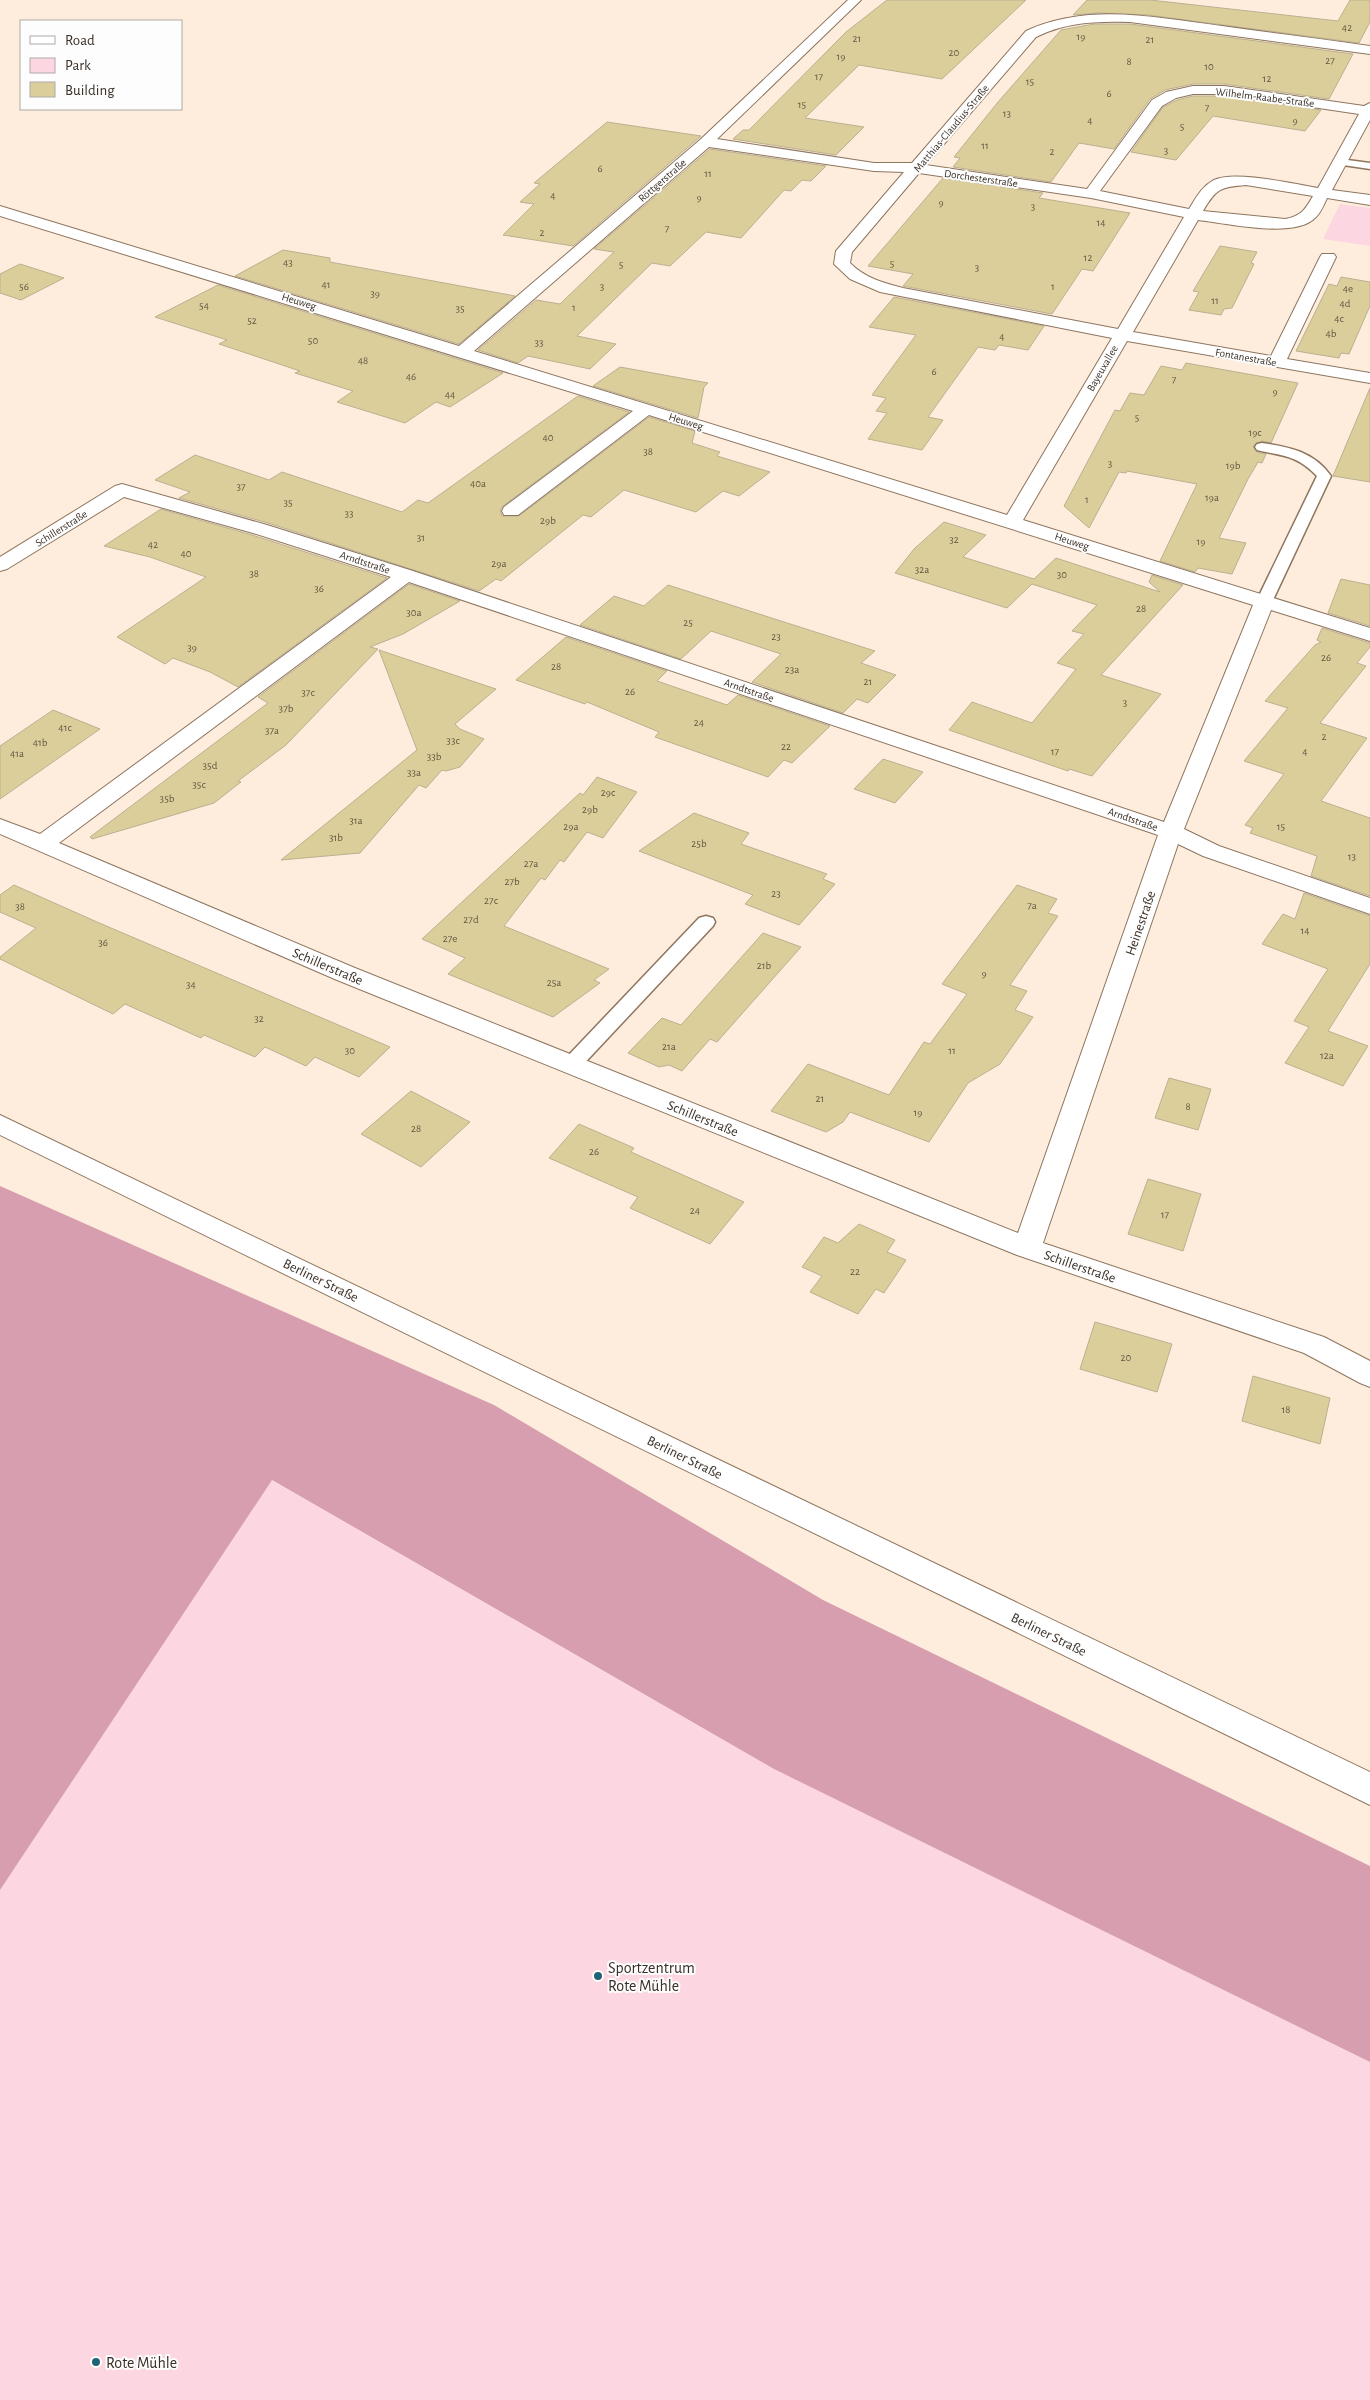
<svg xmlns="http://www.w3.org/2000/svg" width="1370" height="2400" viewBox="0 0 1370 2400" font-family="'Alegreya Sans',sans-serif">
<rect width="100%" height="100%" fill="#feeddd"/>
<!-- green -->
<g fill="#fcd6e0">
<path d="M1340 204 1370 208V246L1323 239Z"/>
<path d="M271 1480 774 1769 1370 2062V2400H0V1890Z"/>
</g>
<!-- forest -->
<path fill="#d69eae" d="M0 1186 494 1405 823 1600 1370 1866V2062L774 1769 272 1480 0 1890Z"/>
<!-- building -->
<g fill="#dbce9a" stroke="#b9b190">
<path d="M887 0H1026L942 79 859 65 805 118 864 127 836 155 733 139 743 130H749L846 32Z"/>
<path d="M1087 0H1150L1338 21 1350 0H1370V22L1359 43 1148 15 1099 13 1073 15Z"/>
<path d="M1094 24H1130L1353 54 1329 99 1224 84H1193L1165 90 1150 99 1114 149 1079 143 1051 182 953 167 960 158 954 157 998 102 1061 30Z"/>
<path d="M1193 96H1224L1321 110 1305 131 1213 116 1176 160 1131 152 1163 107 1177 100Z"/>
<path d="M607 122 701 136 573 246 503 235 534 204 520 202 540 184 534 183Z"/>
<path d="M710 149 826 166 811 181 802 180 791 191 784 190 741 238 706 232 670 266 652 263 577 336 616 344 590 369 528 356 518 363 478 350 536 300 560 304 614 252 594 249Z"/>
<path d="M943 178 1043 193 1039 198 1130 213 1093 271 1082 269 1052 314 903 286 913 274 868 266Z"/>
<path d="M1220 246 1257 252 1251 263 1254 264 1232 308 1224 309 1221 315 1189 310 1199 292 1193 291Z"/>
<path d="M283 250 330 258V262L515 296 459 344 235 276Z"/>
<path d="M20 264 64 278 21 300 0 293V274Z"/>
<path d="M1341 277 1370 282V306L1349 354 1341 353 1339 358 1296 351 1329 284 1337 286Z"/>
<path d="M218 285 503 373 450 407 436 402 405 423 337 402 353 391 295 373 300 371 219 344 227 340 155 317Z"/>
<path d="M894 297 1044 326 1028 350 999 345 995 350 978 347 928 417 943 420 922 450 868 439 887 413 876 411 886 398 872 395 916 335 869 327Z"/>
<path d="M1186 363 1298 383 1271 443 1262 441 1253 446 1257 452 1266 454 1262 463 1258 462 1248 479 1219 538 1246 543 1232 574 1198 568 1195 572 1160 561 1197 484 1127 471 1126 473 1119 472 1089 528 1064 506 1115 410 1120 411 1130 393 1144 395 1161 366 1182 370Z"/>
<path d="M620 367 708 383 704 387 698 418 593 386Z"/>
<path d="M1370 388V482L1333 476Z"/>
<path d="M578 396 629 412 503 506 500 510 502 516H519L649 417 695 431 692 443 720 452 717 456 770 472 739 496 723 491 696 512 624 490 591 517 583 515 501 581 496 579 479 591 268 523 179 498 190 492 155 480 195 455 269 480 282 472 402 512 418 500 428 503Z"/>
<path d="M161 509 252 535 387 578 238 687 210 672 173 658 165 664 117 637 206 577 150 557 104 546Z"/>
<path d="M944 522 986 535 963 557 1034 579 1056 558 1160 592 1149 582 1152 575 1183 585 1101 675 1161 694 1092 776 1069 769 1068 771 949 730 972 702 1032 723 1076 669 1057 663 1084 634 1072 631 1097 605 1032 584 1007 608 895 573 914 549Z"/>
<path d="M1341 579 1370 585V626L1328 613Z"/>
<path d="M409 584 460 601 403 634 370 647 378 649 286 745 238 781 241 782 214 803 92 839 90 837 268 703 258 697Z"/>
<path d="M668 585 875 651 861 663 896 675 868 703 857 699 843 713 752 682 781 654 711 631 681 659 580 625 614 596 644 606Z"/>
<path d="M1322 628 1370 643V647L1357 663 1366 666 1320 723 1367 738 1321 801 1370 818V896L1311 876 1317 856 1250 833 1253 828 1245 825 1284 774 1244 761 1288 708 1265 701 1315 645 1321 642 1317 640Z"/>
<path d="M566 637 667 671 657 681 727 705 738 695 830 726 792 763 784 760 768 777 655 737 659 732 587 702 585 704 516 680Z"/>
<path d="M379 650 496 689 455 724 460 729 484 739 460 767 446 771 442 770 426 788 419 785 360 853 281 860 417 750Z"/>
<path d="M53 710 100 729 0 799V746Z"/>
<path d="M883 759 923 772 895 803 854 789Z"/>
<path d="M597 777 637 792 603 838 587 832 564 862 560 860 545 880 541 878 504 926 609 969 594 980 600 983 553 1017 448 974 465 958 422 939 580 793 583 795Z"/>
<path d="M694 813 749 833 741 844 827 874 823 879 835 884 799 925 745 904 753 895 639 851Z"/>
<path d="M14 885 97 922 390 1047 359 1077 315 1057 306 1066 265 1047 255 1057 204 1035 201 1038 125 1004 113 1014 0 959V957L36 928 0 912V895Z"/>
<path d="M1017 885 1057 899 1048 913 1058 916 1010 985 1027 991 1015 1010 1033 1017 1000 1064 968 1083 929 1142 850 1112 843 1122 826 1132 771 1111 808 1064 889 1095 924 1042 930 1044 967 994 942 984Z"/>
<path d="M1304 893 1370 916V964L1328 1031 1368 1046 1343 1086 1285 1063 1309 1027 1294 1021 1328 969 1262 944 1283 914 1295 919Z"/>
<path d="M763 933 801 947 717 1042 710 1039 682 1071 669 1065 659 1067 628 1053 662 1018 681 1025Z"/>
<path d="M1169 1078 1211 1089 1198 1130 1155 1118Z"/>
<path d="M411 1091 470 1122 421 1167 361 1134Z"/>
<path d="M579 1124 634 1148 631 1152 744 1202 710 1244 630 1208 638 1197 549 1158Z"/>
<path d="M1148 1179 1201 1194 1183 1251 1128 1234Z"/>
<path d="M859 1224 895 1240 887 1252 906 1260 884 1293 876 1289 858 1314 810 1292 822 1276 802 1267 824 1237 838 1243Z"/>
<path d="M1095 1322 1172 1344 1157 1392 1080 1369Z"/>
<path d="M1253 1376 1330 1398 1320 1444 1242 1421Z"/>
</g>
<g fill="none" stroke-linecap="round" stroke-linejoin="round">
<!-- service casing -->
<g stroke="#8e755e" stroke-width="3">
<g id="service">
<path d="M1340 159 1370 163V169L1336 164V160Z"/>
<path d="M1262 443C1290 447 1314 452 1331 476L1272 602 1264 607 1256 602 1317 476C1297 455 1283 456 1257 450L1255 447 1257 444Z"/>
<path d="M706 916 713 918 715 922 713 926 578 1070 571 1072 564 1070 561 1065 564 1060 699 918Z"/>
</g>
</g>
<!-- minor casing -->
<g stroke="#8e755e" stroke-width="2">
<path id="minor" d="M848 0H861L717 139 874 163H912L1026 31C1089 2 1157 18 1222 26 1271 33 1321 39 1370 46V54L1130 22C1097 21 1066 22 1036 37L926 165 1087 189 1152 100 1166 92 1193 86H1224L1364 106 1370 103V120L1332 190 1370 195V205L1327 198C1324 204 1321 213 1315 218 1294 239 1226 223 1198 220L1133 332 1271 356 1320 257 1322 254H1334L1336 257 1287 359 1370 373V383L1127 341 1023 520 1370 628V641L1271 610 1184 829 1219 846 1370 898V914L1203 856 1178 844 1043 1243 1324 1337 1370 1361V1387L1360 1383 1304 1353 1017 1255 337 980 0 834V819L40 834 391 577 253 533 124 497 7 569 0 571V557L115 486 122 484 267 525 413 571 1164 822 1253 605 649 415 518 515H504L502 511 504 507 633 411 0 216V206L459 346 701 139ZM1193 94H1224L1359 114 1318 188C1294 184 1235 170 1214 180 1201 187 1196 198 1189 209L1100 191 1162 106 1176 98ZM709 147 874 171 904 172 836 251 834 264 850 279 880 292 1112 338 1007 515 474 351ZM919 173 1091 198 1184 217 1118 329 903 288C883 283 865 278 850 263L852 252ZM1246 185 1313 196C1305 210 1301 216 1285 219L1203 211C1216 189 1220 187 1246 185ZM409 582 1158 835 1018 1233 355 968 59 843Z"/>
</g>
<!-- primary casing -->
<g stroke="#8e755e" stroke-width="2">
<path id="primary" d="M0 1115 1370 1772V1805L0 1135Z"/>
</g>
<!-- service -->
<use href="#service" fill="#fff" fill-rule="evenodd"/>
<!-- minor -->
<use href="#minor" fill="#fff" fill-rule="evenodd"/>
<!-- primary -->
<use href="#primary" fill="#fff" fill-rule="evenodd"/>
</g>
<!-- markers -->
<g fill="#216277" stroke="#fdfdfd" stroke-width="2">
<circle cx="598" cy="1976" r="5"/>
<circle cx="96" cy="2362" r="5"/>
</g>
<g text-anchor="middle" stroke-width="4" stroke-linejoin="round" paint-order="stroke">
<!-- number labels -->
<g font-size="11" fill="#625743">
<text x="1347" y="31">42</text>
<text x="1081" y="40">19</text>
<text x="857" y="42">21</text>
<text x="1150" y="43">21</text>
<text x="954" y="56">20</text>
<text x="841" y="60">19</text>
<text x="1330" y="64">27</text>
<text x="1129" y="65">8</text>
<text x="1209" y="70">10</text>
<text x="819" y="80">17</text>
<text x="1267" y="82">12</text>
<text x="1030" y="85">15</text>
<text x="1109" y="97">6</text>
<text x="802" y="108">15</text>
<text x="1207" y="111">7</text>
<text x="1007" y="117">13</text>
<text x="1090" y="124">4</text>
<text x="1295" y="124">9</text>
<text x="1182" y="130">5</text>
<text x="985" y="149">11</text>
<text x="1166" y="154">3</text>
<text x="1052" y="155">2</text>
<text x="600" y="172">6</text>
<text x="708" y="177">11</text>
<text x="553" y="199">4</text>
<text x="699" y="201">9</text>
<text x="941" y="206">9</text>
<text x="1033" y="210">3</text>
<text x="1101" y="226">14</text>
<text x="667" y="232">7</text>
<text x="542" y="236">2</text>
<text x="1088" y="261">12</text>
<text x="288" y="266">43</text>
<text x="892" y="267">5</text>
<text x="621" y="268">5</text>
<text x="977" y="271">3</text>
<text x="326" y="288">41</text>
<text x="24" y="290">56</text>
<text x="602" y="290">3</text>
<text x="1053" y="290">1</text>
<text x="1348" y="292">4e</text>
<text x="375" y="297">39</text>
<text x="1215" y="304">11</text>
<text x="1345" y="307">4d</text>
<text x="204" y="309">54</text>
<text x="574" y="311">1</text>
<text x="460" y="312">35</text>
<text x="1339" y="322">4c</text>
<text x="252" y="324">52</text>
<text x="1331" y="337">4b</text>
<text x="1002" y="340">4</text>
<text x="313" y="344">50</text>
<text x="539" y="346">33</text>
<text x="363" y="364">48</text>
<text x="934" y="375">6</text>
<text x="411" y="380">46</text>
<text x="1174" y="383">7</text>
<text x="1275" y="395">9</text>
<text x="450" y="398">44</text>
<text x="1137" y="421">5</text>
<text x="1255" y="436">19c</text>
<text x="548" y="441">40</text>
<text x="648" y="455">38</text>
<text x="1110" y="467">3</text>
<text x="1233" y="469">19b</text>
<text x="478" y="487">40a</text>
<text x="241" y="490">37</text>
<text x="1212" y="501">19a</text>
<text x="1087" y="503">1</text>
<text x="288" y="506">35</text>
<text x="349" y="517">33</text>
<text x="548" y="524">29b</text>
<text x="421" y="541">31</text>
<text x="954" y="543">32</text>
<text x="1201" y="545">19</text>
<text x="153" y="548">42</text>
<text x="186" y="557">40</text>
<text x="499" y="567">29a</text>
<text x="922" y="573">32a</text>
<text x="254" y="577">38</text>
<text x="1062" y="578">30</text>
<text x="319" y="592">36</text>
<text x="1141" y="612">28</text>
<text x="414" y="616">30a</text>
<text x="688" y="626">25</text>
<text x="776" y="640">23</text>
<text x="192" y="651">39</text>
<text x="1326" y="661">26</text>
<text x="556" y="670">28</text>
<text x="792" y="673">23a</text>
<text x="868" y="685">21</text>
<text x="630" y="695">26</text>
<text x="308" y="696">37c</text>
<text x="1125" y="706">3</text>
<text x="286" y="712">37b</text>
<text x="699" y="726">24</text>
<text x="65" y="731">41c</text>
<text x="272" y="734">37a</text>
<text x="1324" y="740">2</text>
<text x="453" y="744">33c</text>
<text x="40" y="746">41b</text>
<text x="786" y="750">22</text>
<text x="1055" y="755">17</text>
<text x="1305" y="755">4</text>
<text x="17" y="757">41a</text>
<text x="434" y="760">33b</text>
<text x="210" y="769">35d</text>
<text x="414" y="776">33a</text>
<text x="199" y="788">35c</text>
<text x="608" y="796">29c</text>
<text x="167" y="802">35b</text>
<text x="590" y="813">29b</text>
<text x="356" y="824">31a</text>
<text x="571" y="830">29a</text>
<text x="1281" y="830">15</text>
<text x="336" y="841">31b</text>
<text x="699" y="847">25b</text>
<text x="1352" y="860">13</text>
<text x="531" y="867">27a</text>
<text x="512" y="885">27b</text>
<text x="776" y="897">23</text>
<text x="491" y="904">27c</text>
<text x="1032" y="909">7a</text>
<text x="20" y="910">38</text>
<text x="471" y="923">27d</text>
<text x="1305" y="934">14</text>
<text x="450" y="942">27e</text>
<text x="103" y="946">36</text>
<text x="764" y="969">21b</text>
<text x="984" y="977">9</text>
<text x="554" y="986">25a</text>
<text x="191" y="988">34</text>
<text x="259" y="1022">32</text>
<text x="669" y="1050">21a</text>
<text x="350" y="1054">30</text>
<text x="952" y="1054">11</text>
<text x="1327" y="1059">12a</text>
<text x="820" y="1102">21</text>
<text x="1188" y="1110">8</text>
<text x="918" y="1116">19</text>
<text x="416" y="1132">28</text>
<text x="594" y="1155">26</text>
<text x="695" y="1214">24</text>
<text x="1165" y="1218">17</text>
<text x="855" y="1275">22</text>
<text x="1126" y="1361">20</text>
<text x="1286" y="1413">18</text>
</g>
<!-- far-street labels -->
<g font-size="11" fill="#3a2f26" stroke="#fdfdfd">
<text transform="translate(1265 97) rotate(7)" y="4">Wilhelm-Raabe-Straße</text>
<text transform="translate(951 128) rotate(-50)" y="4">Matthias-Claudius-Straße</text>
<text transform="translate(981 178) rotate(8)" y="4">Dorchesterstraße</text>
<text transform="translate(662 180) rotate(-41)" y="4">Röttgerstraße</text>
<text transform="translate(299 301) rotate(17)" y="4">Heuweg</text>
<text transform="translate(1246 357) rotate(10)" y="4">Fontanestraße</text>
<text transform="translate(1102 368) rotate(-60)" y="4">Bayeuxallee</text>
<text transform="translate(686 421) rotate(17)" y="4">Heuweg</text>
<text transform="translate(61 528) rotate(-32)" y="4">Schillerstraße</text>
<text transform="translate(1072 541) rotate(18)" y="4">Heuweg</text>
<text transform="translate(365 562) rotate(18)" y="4">Arndtstraße</text>
<text transform="translate(749 690) rotate(19)" y="4">Arndtstraße</text>
<text transform="translate(1133 819) rotate(19)" y="4">Arndtstraße</text>
</g>
<!-- street labels -->
<g font-size="14" fill="#3a2f26" stroke="#fdfdfd">
<text transform="translate(1140 923) rotate(-71)" y="5">Heinestraße</text>
<text transform="translate(328 966) rotate(23)" y="5">Schillerstraße</text>
<text transform="translate(703 1118) rotate(22)" y="5">Schillerstraße</text>
<text transform="translate(1080 1266) rotate(19)" y="5">Schillerstraße</text>
<text transform="translate(321 1280) rotate(26)" y="5">Berliner Straße</text>
<text transform="translate(685 1457) rotate(26)" y="5">Berliner Straße</text>
<text transform="translate(1049 1634) rotate(26)" y="5">Berliner Straße</text>
</g>
<!-- near-poi labels -->
<g font-size="16" fill="#3a2f26" stroke="#fdfdfd" text-anchor="start">
<text x="608" y="1973">Sportzentrum<tspan x="608" dy="18">Rote Mühle</tspan></text>
<text x="106" y="2368">Rote Mühle</text>
</g>
</g>
<!-- legend -->
<rect x="20" y="20" width="162" height="90" fill="#fdfdfd" stroke="#afaba7"/>
<rect x="30" y="36" width="25" height="8" fill="#ffffff" stroke="#afaba7"/>
<text x="65" y="45" font-size="15" fill="#3a2f26">Road</text>
<rect x="30" y="58" width="25" height="15" fill="#fcd6e0" stroke="#afaba7"/>
<text x="65" y="70" font-size="15" fill="#3a2f26">Park</text>
<rect x="30" y="82" width="25" height="15" fill="#dbce9a" stroke="#afaba7"/>
<text x="65" y="95" font-size="15" fill="#3a2f26">Building</text>
</svg>
